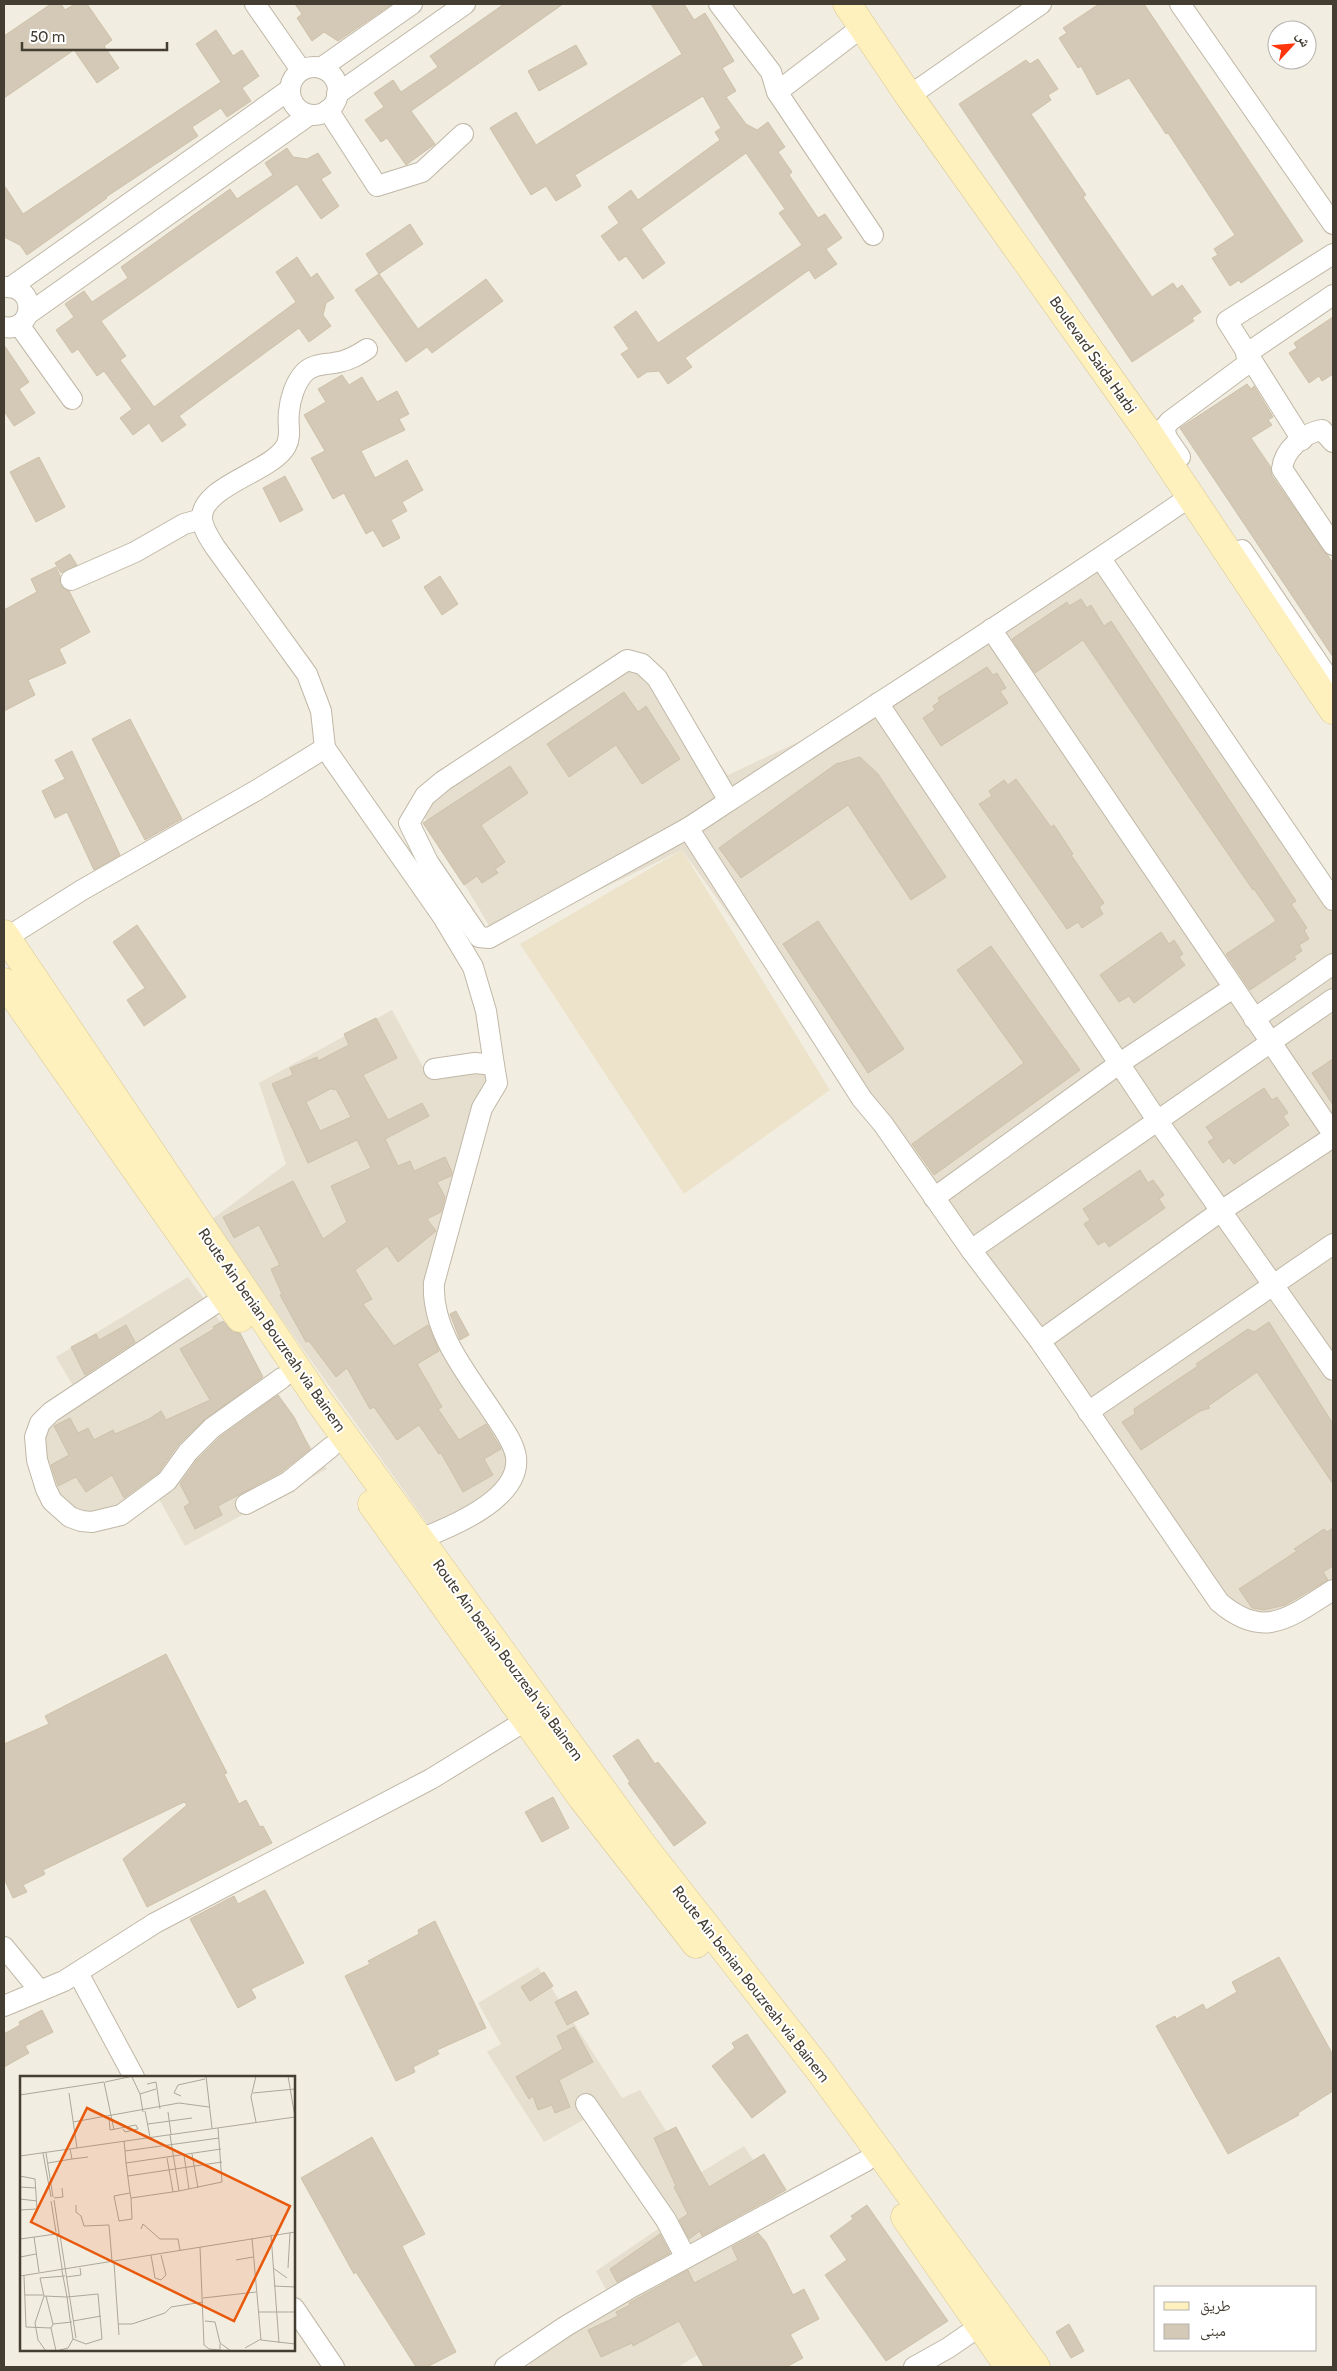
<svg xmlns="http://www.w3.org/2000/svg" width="1337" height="2371" viewBox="0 0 1337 2371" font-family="Cabin,'Noto Naskh Arabic',sans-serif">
<rect width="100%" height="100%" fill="#f2ede1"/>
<!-- residential -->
<g fill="#e6dfcf">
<path d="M1106 557 1333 891V1590L1290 1617 1234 1615 682 850 497 939 421 811 425 796 627 660 657 678 728 775 883 702Z"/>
<path d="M392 1010 429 1078 475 1063 494 1065 433 1297 509 1438 510 1480 434 1533 211 1220 286 1164 259 1083Z"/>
<path d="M188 1277 327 1469 185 1546 154 1490 121 1515 70 1517 35 1443 78 1394 56 1357Z"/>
<path d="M538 1967 622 2098 640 2090 695 2176 744 2146 784 2207 745 2228 812 2322 780 2342 762 2316 678 2367H531L523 2355 611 2299 596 2271 658 2229 587 2118 544 2142 487 2052 501 2044 478 2003Z"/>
</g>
<!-- education -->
<path fill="#ece3ca" d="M682 850 830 1090 684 1194 520 944Z"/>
<!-- building -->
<g fill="#d3c9b6" stroke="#cec1a9" fill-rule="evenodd">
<path d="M51 4H61L65 10 75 4H87L112 40 104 46 119 68 97 83 74 50 4 98V36Z"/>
<path d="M295 4H392L338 41 324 32 312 41 297 18 302 14Z"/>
<path d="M504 4H563L411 111 435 144 406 165 387 138 381 142 365 120 384 107 374 93 393 80 401 92 438 67 430 56Z"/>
<path d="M651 4H684L694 20 705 13 734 61 722 68 736 91 726 97 746 124 757 130 768 122 785 147 778 152 792 172 789 175 818 218 825 214 842 238 826 249 837 264 815 279 809 270 685 358 692 367 668 384 659 371 647 372 638 378 621 354 629 349 614 327 636 311 658 343 802 245 779 213 785 209 746 153 641 229 665 263 643 279 626 256 619 261 601 236 619 223 608 207 631 190 638 200 720 140 715 132 721 128 703 96 575 175 581 186 556 201 546 186 531 195 490 128 516 112 536 145 682 54Z"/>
<path d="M1099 4H1144L1303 241 1241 283 1239 280 1230 286 1212 258 1218 255 1214 249 1235 235 1168 133 1166 134 1129 78 1097 95 1081 66 1078 68 1059 38 1067 33 1063 28Z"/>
<path d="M216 30 233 56 242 50 259 76 242 88 251 101 227 117 221 108 192 127 198 136 106 197 107 198 27 255 20 245 4 237V185L23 214 221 82 196 44Z"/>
<path d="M576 45 587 64 539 91 528 71Z"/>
<path d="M1038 59 1058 89 1048 95 1051 100 1031 114 1086 195 1083 197 1152 297 1173 283 1177 289 1182 285 1201 312 1192 318 1194 321 1132 362 959 104 1026 60 1030 64Z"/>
<path d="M287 148 293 157 307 159 318 153 331 173 321 179 339 206 321 219 297 184 101 321 126 356 120 360 154 407 296 302 276 272 297 257 311 278 317 273 334 298 326 303 323 315 331 326 309 342 299 328 179 416 186 425 162 442 149 423 133 435 120 418 132 409 104 371 97 376 78 349 72 353 56 330 74 317 65 304 84 291 92 302 128 278 121 267 230 189 237 199 273 175 265 163Z"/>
<path d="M410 224 423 244 379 274 366 254Z"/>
<path d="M379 274 418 329 486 279 503 301 432 353 427 347 406 362 355 290Z"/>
<path d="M1333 317V374L1322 381 1319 376 1309 383 1289 353 1297 348 1294 343Z"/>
<path d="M4 345 29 382 19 389 35 413 14 426 4 411Z"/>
<path d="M342 375 349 385 362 377 377 402 397 391 409 414 399 419 405 430 361 451 375 478 407 460 423 490 402 502 407 511 391 520 400 538 383 547 373 530 366 534 344 493 333 499 311 458 325 451 304 415 326 402 318 389Z"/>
<path d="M1247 384 1251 389 1254 386 1273 417 1268 420 1272 425 1251 438 1270 466 1272 476 1333 563V657L1180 428Z"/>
<path d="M39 457 65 507 36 522 10 472Z"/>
<path d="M285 476 303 510 280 522 263 488Z"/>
<path d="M70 554 77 565 61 573 55 563Z"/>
<path d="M56 567 60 576V585L69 591 90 632 59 649 66 663 28 680 35 695 4 711V610L37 592 31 579Z"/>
<path d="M440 576 458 604 442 615 424 587Z"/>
<path d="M1081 599 1087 608 1091 605 1104 626 1111 621 1296 901 1291 904 1307 928 1304 930 1309 939 1299 945 1302 951 1294 956 1296 959 1250 990 1226 954 1276 921 1254 889 1253 890 1189 797 1083 640 1035 673 1012 639 1067 602 1069 606Z"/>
<path d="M987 667 993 675 997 673 1006 688 1000 691 1008 703 941 746 923 718 935 710 933 706 940 701 938 698Z"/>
<path d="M624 692 638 712 646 706 680 759 642 784 616 745 569 777 547 744Z"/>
<path d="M130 719 182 819 145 840 92 739Z"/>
<path d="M72 751 120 855 94 870 67 812 55 818 42 791 65 779 55 760Z"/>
<path d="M860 757 878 774 946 877 911 900 848 805 741 878 719 848 836 764Z"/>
<path d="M510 766 528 793 481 825 505 862 495 869 498 873 482 883 477 876 464 885 423 823Z"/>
<path d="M1016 779 1051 827 1054 825 1073 854 1071 855 1104 903 1099 907 1103 914 1082 928 1078 922 1067 929 979 804 992 796 989 791 1004 780 1008 785Z"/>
<path d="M818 921 904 1049 868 1073 783 944Z"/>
<path d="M137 925 186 997 144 1026 127 1000 145 988 113 942Z"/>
<path d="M1161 932 1169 944 1174 940 1183 954 1179 957 1185 965 1134 1003 1129 996 1119 1002 1100 975Z"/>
<path d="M991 946 1080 1070 934 1175 912 1144 1024 1063 957 970Z"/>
<path d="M376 1018 397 1058 363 1075 388 1120 422 1103 429 1116 385 1139 398 1166 410 1161 414 1171 445 1157 452 1172 451 1176 437 1182 445 1197 441 1212 427 1219 436 1231 398 1262 387 1246 355 1270 372 1299 363 1304 394 1346 428 1325 439 1351 417 1364 442 1407 438 1409 459 1440 486 1424 500 1447 501 1449 484 1459 493 1475 463 1492 441 1453 439 1454 419 1425 397 1440 374 1407 370 1409 347 1368 336 1377 309 1341 306 1342 280 1295 282 1294 271 1269 280 1265 259 1225 234 1238 223 1217 293 1181 323 1239 347 1222 331 1186 371 1168 357 1140 308 1163 272 1084 293 1075 290 1068 317 1057 318 1061 349 1045 344 1034ZM332 1088 333 1090 336 1089 351 1117 320 1131 306 1102Z"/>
<path d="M1333 1059V1105L1312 1073Z"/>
<path d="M1264 1088 1272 1100 1277 1097 1288 1113 1283 1116 1289 1125 1234 1164 1229 1158 1223 1163 1208 1142 1214 1138 1206 1127Z"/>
<path d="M1140 1170 1148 1183 1153 1180 1164 1195 1159 1199 1165 1208 1109 1247 1105 1241 1098 1245 1084 1224 1090 1220 1083 1209Z"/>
<path d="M456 1311 469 1335 460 1340 450 1314Z"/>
<path d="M223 1321 233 1332 240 1333 263 1377 204 1420 178 1445 158 1473 124 1498 112 1475 86 1492 76 1477 58 1486 51 1465 69 1455 54 1426 70 1418 78 1433 88 1428 94 1440 113 1430 115 1434 149 1419 161 1411 166 1420 210 1400 180 1349 214 1329 213 1327Z"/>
<path d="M1269 1322 1333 1424V1484L1257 1372 1208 1406 1210 1408 1200 1411 1141 1450 1122 1422 1135 1414 1134 1409 1198 1366 1196 1364 1248 1329 1254 1332Z"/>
<path d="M126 1325 135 1342 85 1375 71 1347 96 1334 99 1340Z"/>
<path d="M278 1395 294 1417 310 1449 281 1472 218 1506 222 1515 195 1529 184 1507 190 1503 180 1484 197 1460 220 1437Z"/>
<path d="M1333 1528V1566L1323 1572 1328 1580 1285 1605 1264 1610 1252 1608 1239 1589 1297 1551 1294 1549 1324 1529 1327 1532Z"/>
<path d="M166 1654 227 1773 224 1774 239 1804 246 1800 260 1827 263 1826 272 1843 147 1907 123 1859 187 1805 184 1802 43 1870 45 1874 23 1885 27 1892 13 1898 4 1878V1744L49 1724 45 1716Z"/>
<path d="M638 1739 655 1764 658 1762 706 1823 674 1846 628 1783 630 1782 613 1756Z"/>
<path d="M553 1797 569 1828 542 1842 525 1812Z"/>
<path d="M265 1890 304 1963 251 1989 256 1998 238 2008 190 1919 234 1896 238 1904Z"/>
<path d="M435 1921 486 2028 437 2050 439 2054 413 2067 415 2072 396 2081 345 1976 370 1964 368 1961 419 1934 418 1930Z"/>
<path d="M1279 1957 1333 2055V2091L1298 2113 1299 2115 1228 2154 1156 2026 1175 2016 1176 2019 1203 2004 1206 2010 1237 1992 1232 1982Z"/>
<path d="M544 1972 553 1986 530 2001 521 1987Z"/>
<path d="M576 1991 589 2014 567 2025 555 2002Z"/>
<path d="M42 2010 53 2032 25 2046 29 2053 4 2067V2034L20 2025 19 2022Z"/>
<path d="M574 2027 593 2062 559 2080 570 2107 555 2113 552 2105 538 2110 533 2096 529 2099 516 2077 563 2049 557 2036Z"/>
<path d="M747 2034 786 2092 752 2118 712 2066 735 2048 732 2043Z"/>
<path d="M676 2127 709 2187 764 2154 786 2190 702 2236 700 2231 689 2239 679 2220 688 2214 674 2187 676 2186 654 2138Z"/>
<path d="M372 2137 425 2234 402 2246 456 2352 427 2367H416L356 2272 354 2274 301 2178Z"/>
<path d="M867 2205 948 2321 886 2361 825 2275 847 2260 830 2236 853 2219 851 2216Z"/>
<path d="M758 2233 766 2242 793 2295 804 2289 819 2319 790 2334 803 2358 786 2367H704L679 2321 633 2346 632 2343 601 2357 588 2330 618 2316 616 2312 630 2305 629 2303 688 2270 694 2283 738 2260 732 2247Z"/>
<path d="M660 2234 670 2253 617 2282 610 2269Z"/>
<path d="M1069 2324 1084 2351 1071 2358 1056 2332Z"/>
</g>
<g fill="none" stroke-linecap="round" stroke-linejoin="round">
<!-- street casing -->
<g stroke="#c0b8a7" stroke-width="22">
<g id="street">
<path d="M255 4 301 70"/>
<path d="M719 4 771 72 777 92 862 27"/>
<path d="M1180 4 1333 224"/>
<circle cx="314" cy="91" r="24"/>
<path d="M321 68 412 4"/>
<path d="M777 92 873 235"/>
<path d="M337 94 465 4"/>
<path d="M909 96 1041 4"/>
<path d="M328 110 377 186 422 172 463 134"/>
<path d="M4 287C39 285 34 333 4 327"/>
<path d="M11 287 289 90"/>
<path d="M28 314 309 115"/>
<path d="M19 325 72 399"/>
<path d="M1246 354 1333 295"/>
<path d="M1302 440 1227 321 1333 254"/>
<path d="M1333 442 1322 430C1303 433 1284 450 1282 469L1333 545"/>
<path d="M1180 457 1167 438 1164 428 1170 421 1251 361"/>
<path d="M1242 550 1333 685"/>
<path d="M1101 559 1333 900"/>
<path d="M71 580 135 552 184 524 202 519"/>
<path d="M991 629 1333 1134"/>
<path d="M878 703 1157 1120 1333 1370"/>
<path d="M325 748 443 917 473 967 486 1011 494 1065"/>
<path d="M729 801 657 678 642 664 627 660 443 781 425 796 409 823 428 862 479 937 489 938 688 828 729 801C883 699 1039 601 1191 496"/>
<path d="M688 828 862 1099 883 1124 971 1250 1333 999"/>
<path d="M6 938 82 890 257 790 325 748 321 711 307 674 215 547C210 539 203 529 202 519 200 486 272 472 286 446 292 435 287 424 289 412 290 399 295 383 304 373 313 363 327 365 339 362 350 360 358 355 367 349"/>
<path d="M1254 1019 1333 964"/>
<path d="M934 1198 1120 1063 1233 988"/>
<path d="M971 1250 1040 1341 1219 1602C1264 1641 1290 1617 1333 1590"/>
<path d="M237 1289 51 1412 40 1423 35 1437 37 1460 46 1489 52 1501 70 1517 81 1521 92 1522 121 1515 167 1481 188 1452 212 1428 282 1378"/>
<path d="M1040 1341 1221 1211 1333 1137"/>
<path d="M1088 1412 1333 1244"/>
<path d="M246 1504 288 1482 331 1447"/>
<path d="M420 1539C451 1527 521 1499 516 1457 514 1443 504 1430 497 1419 471 1378 431 1334 434 1283L482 1108 497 1083 494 1065 475 1063 434 1069"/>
<path d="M4 1947 40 1991"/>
<path d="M78 1973 134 2077"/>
<path d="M4 2006 64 1981 155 1923 431 1779 538 1713"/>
<path d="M586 2104 666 2220 686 2258"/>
<path d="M294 2308 334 2367"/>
<path d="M505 2367 566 2326 632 2287 866 2161"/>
<path d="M914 2367 948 2348 980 2326"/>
</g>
</g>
<!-- secondary casing -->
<g stroke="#d7c690" stroke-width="29">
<g id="secondary">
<path d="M847 4 909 96 1145 428 1333 710"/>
<path d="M4 934 319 1401 644 1847 820 2071 1036 2367"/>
<path d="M4 982 240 1318"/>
<path d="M372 1504 582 1798 696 1944"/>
<path d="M905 2217 1009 2367"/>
</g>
</g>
<!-- street -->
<use href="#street" stroke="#fff" stroke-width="20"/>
<!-- secondary -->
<use href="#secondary" stroke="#fff1be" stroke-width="28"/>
</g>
<g text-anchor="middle" stroke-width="4" stroke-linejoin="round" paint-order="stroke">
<!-- street labels -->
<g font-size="15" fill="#433d32" stroke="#fff">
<text transform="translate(1093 355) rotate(55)" y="5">Boulevard Saida Harbi</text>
<text transform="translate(272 1330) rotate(55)" y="5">Route Ain benian Bouzreah via Bainem</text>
<text transform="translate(508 1660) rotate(54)" y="5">Route Ain benian Bouzreah via Bainem</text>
<text transform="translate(751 1984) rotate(52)" y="5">Route Ain benian Bouzreah via Bainem</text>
</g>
</g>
<!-- overview -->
<g transform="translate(20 2076)">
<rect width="275" height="275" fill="#f2ede1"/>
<path fill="none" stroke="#aca79b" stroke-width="1" d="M186 0 192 52M268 0 275 41M112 1 120 18M85 6 113 0M127 8 136 6 140 33M49 17 57 72M233 17 275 13M0 19 84 6 94 54M161 20 154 17 158 9 185 3M125 35 130 61M123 36 120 18 136 13M148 36 151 58M89 41 90 54 116 49 118 53 105 56 103 53M53 46 159 27 189 31M236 46 231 21 236 0M128 48 172 42M104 65 105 75 106 87 110 117 111 122 112 143 99 145 94 120 110 117M105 75 199 62M23 77 31 121M26 77 33 121M172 78 178 112M164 79 169 113M0 80 275 41M147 82 153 116M52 83 68 81M28 87 52 83 50 73M106 87 201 73M0 100 15 103 17 133 0 134M108 100 202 86M0 111 16 112M159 115 202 106 198 52M34 122 43 121 42 112M111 122 159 115 150 59M0 123 17 125M34 124 39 157 37 160H39V157M31 125 36 156M56 129V136L61 140 64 150 89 149 92 185M121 153 123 148 140 163H158L160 174M40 159 56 262M251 159 259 267M14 161 19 196M232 162 241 264 275 268M0 163 36 158M180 171 184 269 189 273 200 274V268M131 179 135 202 141 204 146 199 141 179M0 181 16 178M216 184 233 181M94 187 99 259M253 192 267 202M268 192 270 157M0 200 275 156M4 200 6 251 31 252M46 201 61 199 60 192M20 202 45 200M20 202 24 220M254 210 275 211M5 219H23M26 220 33 248 52 246M183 222 236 216M238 236H275M53 245 81 240M185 245 195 246 200 267 211 275M33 248 31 252 36 275M98 248H112L145 237 151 231 183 226M225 272 241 263M26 275 18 264 15 247 24 220 47 221 78 218 82 263 66 268 53 263 50 243 47 221 42 195V192L37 160M36 275 48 272 53 263"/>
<path fill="#e8590c" fill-opacity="0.15" stroke="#e8590c" stroke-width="2.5" d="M67 32 270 130 214 245 11 146Z"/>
<rect width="275" height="275" fill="none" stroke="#433d32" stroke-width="2.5"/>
</g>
<!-- border -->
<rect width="1337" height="2371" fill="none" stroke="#433d32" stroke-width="10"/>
<!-- legend -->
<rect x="1154" y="2286" width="162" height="65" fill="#ffffff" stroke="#b4b1ad"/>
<rect x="1164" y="2302" width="25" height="8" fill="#fff1be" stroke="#b4b1ad"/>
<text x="1200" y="2311" font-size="15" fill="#433d32">طريق</text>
<rect x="1164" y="2324" width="25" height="15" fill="#d3c9b6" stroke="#b4b1ad"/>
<text x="1200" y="2336" font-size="15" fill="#433d32">مبنى</text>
<!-- north arrow -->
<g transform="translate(1292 45) rotate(64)"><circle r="24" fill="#ffffff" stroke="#b4b1ad"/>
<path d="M0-4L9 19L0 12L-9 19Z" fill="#ff360b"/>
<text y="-8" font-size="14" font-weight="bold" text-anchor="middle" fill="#433d32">ش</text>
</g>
<!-- scale -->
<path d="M22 42v8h145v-8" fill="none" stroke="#433d32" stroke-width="2.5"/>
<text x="30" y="42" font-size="15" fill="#433d32" stroke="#ffffff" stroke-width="4" paint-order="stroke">50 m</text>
</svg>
